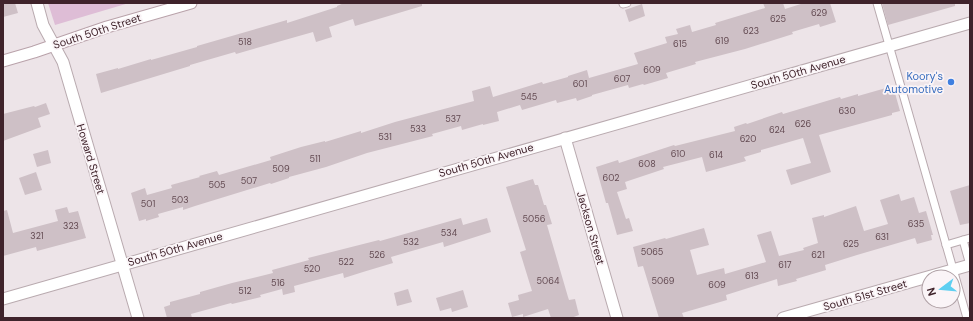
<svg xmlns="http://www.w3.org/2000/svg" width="973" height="321" viewBox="0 0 973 321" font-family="'DM Sans',sans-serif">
<rect width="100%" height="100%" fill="#ede4e8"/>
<!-- green -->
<path fill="#debdd6" d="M48 3H129L55 25Z"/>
<!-- building -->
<g fill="#cec0c6">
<path d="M3 3H15L18 13 3 17Z"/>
<path d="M344 3H422V6L355 26 353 19 329 27 332 37 316 42 313 32 236 54 235 52 190 65V66L101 93 96 74 118 68V69L151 59V60L197 47V46L287 20V23L337 7V6Z"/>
<path d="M763 3H783L785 9 804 3H830L836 22 820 27 819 24 792 32 793 34 745 49 695 62 696 64 666 73 668 78 644 85 643 84 629 88 628 85 592 95V96L577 101 576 98 557 103 556 100 522 110 520 105 497 112 499 121 483 125V124L462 130 461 126 432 134 433 136 367 153 326 167 289 177V178L271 184 270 183 195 206 183 210V207L158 214 159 217 146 221V219L139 221 131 193 145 188 147 195 172 188 171 185 200 177 199 176 217 171 219 175 271 160 270 157 301 147 325 141V142L361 131V133L395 122 474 101 472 91 490 86 493 97 542 82 543 84 568 77V76L587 70 589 78 638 64 634 53 667 43 665 37 678 34 676 29 690 25 692 32 716 25 715 23 765 8Z"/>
<path d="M882 3H955V6L888 25Z"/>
<path d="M642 4 645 16 629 22 625 10Z"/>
<path d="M893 86 900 111 892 113V115L819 135 831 172 791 185 786 170 811 163 803 138 761 150V152L744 157 746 161 706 172 702 157 663 167 664 169 625 182 627 189 617 192 626 219 629 218 633 231 617 235 608 203H606L596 167 618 160 619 163 674 145 675 146 735 131 734 127 746 123 747 124 782 112 783 114 840 97 841 99 858 94V96Z"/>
<path d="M46 103 50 114 38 118 41 127 3 141V114L34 106 35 107Z"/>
<path d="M48 150 51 163 37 167 33 154Z"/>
<path d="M36 172 42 190 25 195 19 178Z"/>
<path d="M533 179 535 185H538L544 205H546L552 224 547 225 568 297 569 300 575 299 579 315 571 318H551L548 309 523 317V314L512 317 508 303 519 300 518 295 532 291 520 252 526 250 506 187Z"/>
<path d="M970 185V223L960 225 950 191Z"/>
<path d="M899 194 901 201 914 197 919 213 926 211 933 235H931L932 240 917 244 915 238 857 255 825 265 826 270 796 279 797 281 778 286 777 279 726 295 727 300 682 313 684 318H659L643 266 638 267 633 247 665 238 666 239 704 228 709 245 690 250 697 275 724 268 725 274 766 262 757 235 771 231 779 256 804 250 803 248 818 243 812 218 824 215V217L856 206 864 231 888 224 880 200Z"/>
<path d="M67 207 69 213 78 211 86 238 37 251 36 247 3 256V211L7 210 13 233 58 221 55 210Z"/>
<path d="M461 218 463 225 487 218 491 232 444 247 443 242 391 257 393 263 363 272 344 278 343 273 294 286 295 292 283 295 282 289 260 295 261 297 232 304 231 303 191 314 192 318H167L164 307 170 305V302L200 294V292L232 283 273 273 272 270 309 260 308 258 379 240 380 241Z"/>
<path d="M408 289 412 302 397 306 394 293Z"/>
<path d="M463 290 468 307 452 312 451 308 440 311 436 298Z"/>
</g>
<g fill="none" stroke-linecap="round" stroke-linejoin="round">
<!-- service casing -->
<g stroke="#b9aaaf" stroke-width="9">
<g id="service">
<path d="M877 3 967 318"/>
<path d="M623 4 627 3"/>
<path d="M963 240 970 265"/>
<path d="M946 245 970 238"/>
</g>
</g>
<!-- minor casing -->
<g stroke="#b9aaaf" stroke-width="13">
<g id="minor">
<path d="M37 3 43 25 63 62 138 318"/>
<path d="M565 138 617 318"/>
<path d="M3 299 970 23"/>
<path d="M783 318 970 265"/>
</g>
</g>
<!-- secondary casing -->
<g stroke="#b9a2aa" stroke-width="13">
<path id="secondary" d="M3 61 34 52 107 27 191 3"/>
</g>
<!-- service -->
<use href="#service" stroke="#fff" stroke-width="7"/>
<!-- minor -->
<use href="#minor" stroke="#fff" stroke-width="11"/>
<!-- secondary -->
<use href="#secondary" stroke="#fff" stroke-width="11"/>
</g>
<!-- markers -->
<circle fill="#3f7fe0" stroke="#faf4f7" stroke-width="1.5" cx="951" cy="82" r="4"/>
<g text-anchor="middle" stroke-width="3.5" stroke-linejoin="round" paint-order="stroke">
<!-- number labels -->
<g font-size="9" fill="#634a52">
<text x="819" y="16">629</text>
<text x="778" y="22">625</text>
<text x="751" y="34">623</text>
<text x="722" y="44">619</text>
<text x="245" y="45">518</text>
<text x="680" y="47">615</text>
<text x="652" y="73">609</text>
<text x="622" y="82">607</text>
<text x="580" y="87">601</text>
<text x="529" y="100">545</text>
<text x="847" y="114">630</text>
<text x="453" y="122">537</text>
<text x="803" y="127">626</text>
<text x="418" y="132">533</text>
<text x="777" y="133">624</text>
<text x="385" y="140">531</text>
<text x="748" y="142">620</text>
<text x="678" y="157">610</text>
<text x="716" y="158">614</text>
<text x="315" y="162">511</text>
<text x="647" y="167">608</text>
<text x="281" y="172">509</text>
<text x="611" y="181">602</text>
<text x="249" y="184">507</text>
<text x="217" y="188">505</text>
<text x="180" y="203">503</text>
<text x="148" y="207">501</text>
<text x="534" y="222">5056</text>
<text x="916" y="227">635</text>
<text x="71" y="229">323</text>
<text x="449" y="236">534</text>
<text x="37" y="239">321</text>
<text x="882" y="240">631</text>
<text x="411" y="245">532</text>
<text x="851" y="247">625</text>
<text x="652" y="255">5065</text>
<text x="377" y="258">526</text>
<text x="818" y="258">621</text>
<text x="346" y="265">522</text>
<text x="785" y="268">617</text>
<text x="312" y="272">520</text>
<text x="752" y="279">613</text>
<text x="548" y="284">5064</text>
<text x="663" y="284">5069</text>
<text x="278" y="286">516</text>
<text x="717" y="288">609</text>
<text x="245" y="294">512</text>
</g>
<!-- street labels -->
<g font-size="11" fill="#3f232b" stroke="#faf4f7">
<text transform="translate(97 31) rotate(-18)" y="4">South 50th Street</text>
<text transform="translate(798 72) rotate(-16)" y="4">South 50th Avenue</text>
<text transform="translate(91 159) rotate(73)" y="4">Howard Street</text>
<text transform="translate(486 160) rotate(-16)" y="4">South 50th Avenue</text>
<text transform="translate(591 228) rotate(74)" y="4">Jackson Street</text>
<text transform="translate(175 249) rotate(-16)" y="4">South 50th Avenue</text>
<text transform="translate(865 295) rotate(-16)" y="4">South 51st Street</text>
</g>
<!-- shop labels -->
<g font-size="11" fill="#366cbe" stroke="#faf4f7" text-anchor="end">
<text x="943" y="80">Koory's<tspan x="943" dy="13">Automotive</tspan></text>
</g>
</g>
<!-- border -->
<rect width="973" height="321" fill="none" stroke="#3f232b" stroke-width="8"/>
<!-- north arrow -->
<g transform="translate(941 289) rotate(254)"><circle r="19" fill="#faf4f7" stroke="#afa0a5"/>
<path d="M0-3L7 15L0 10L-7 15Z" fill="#5ecff1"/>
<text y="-6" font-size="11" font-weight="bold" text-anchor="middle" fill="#3f232b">N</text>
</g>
</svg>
